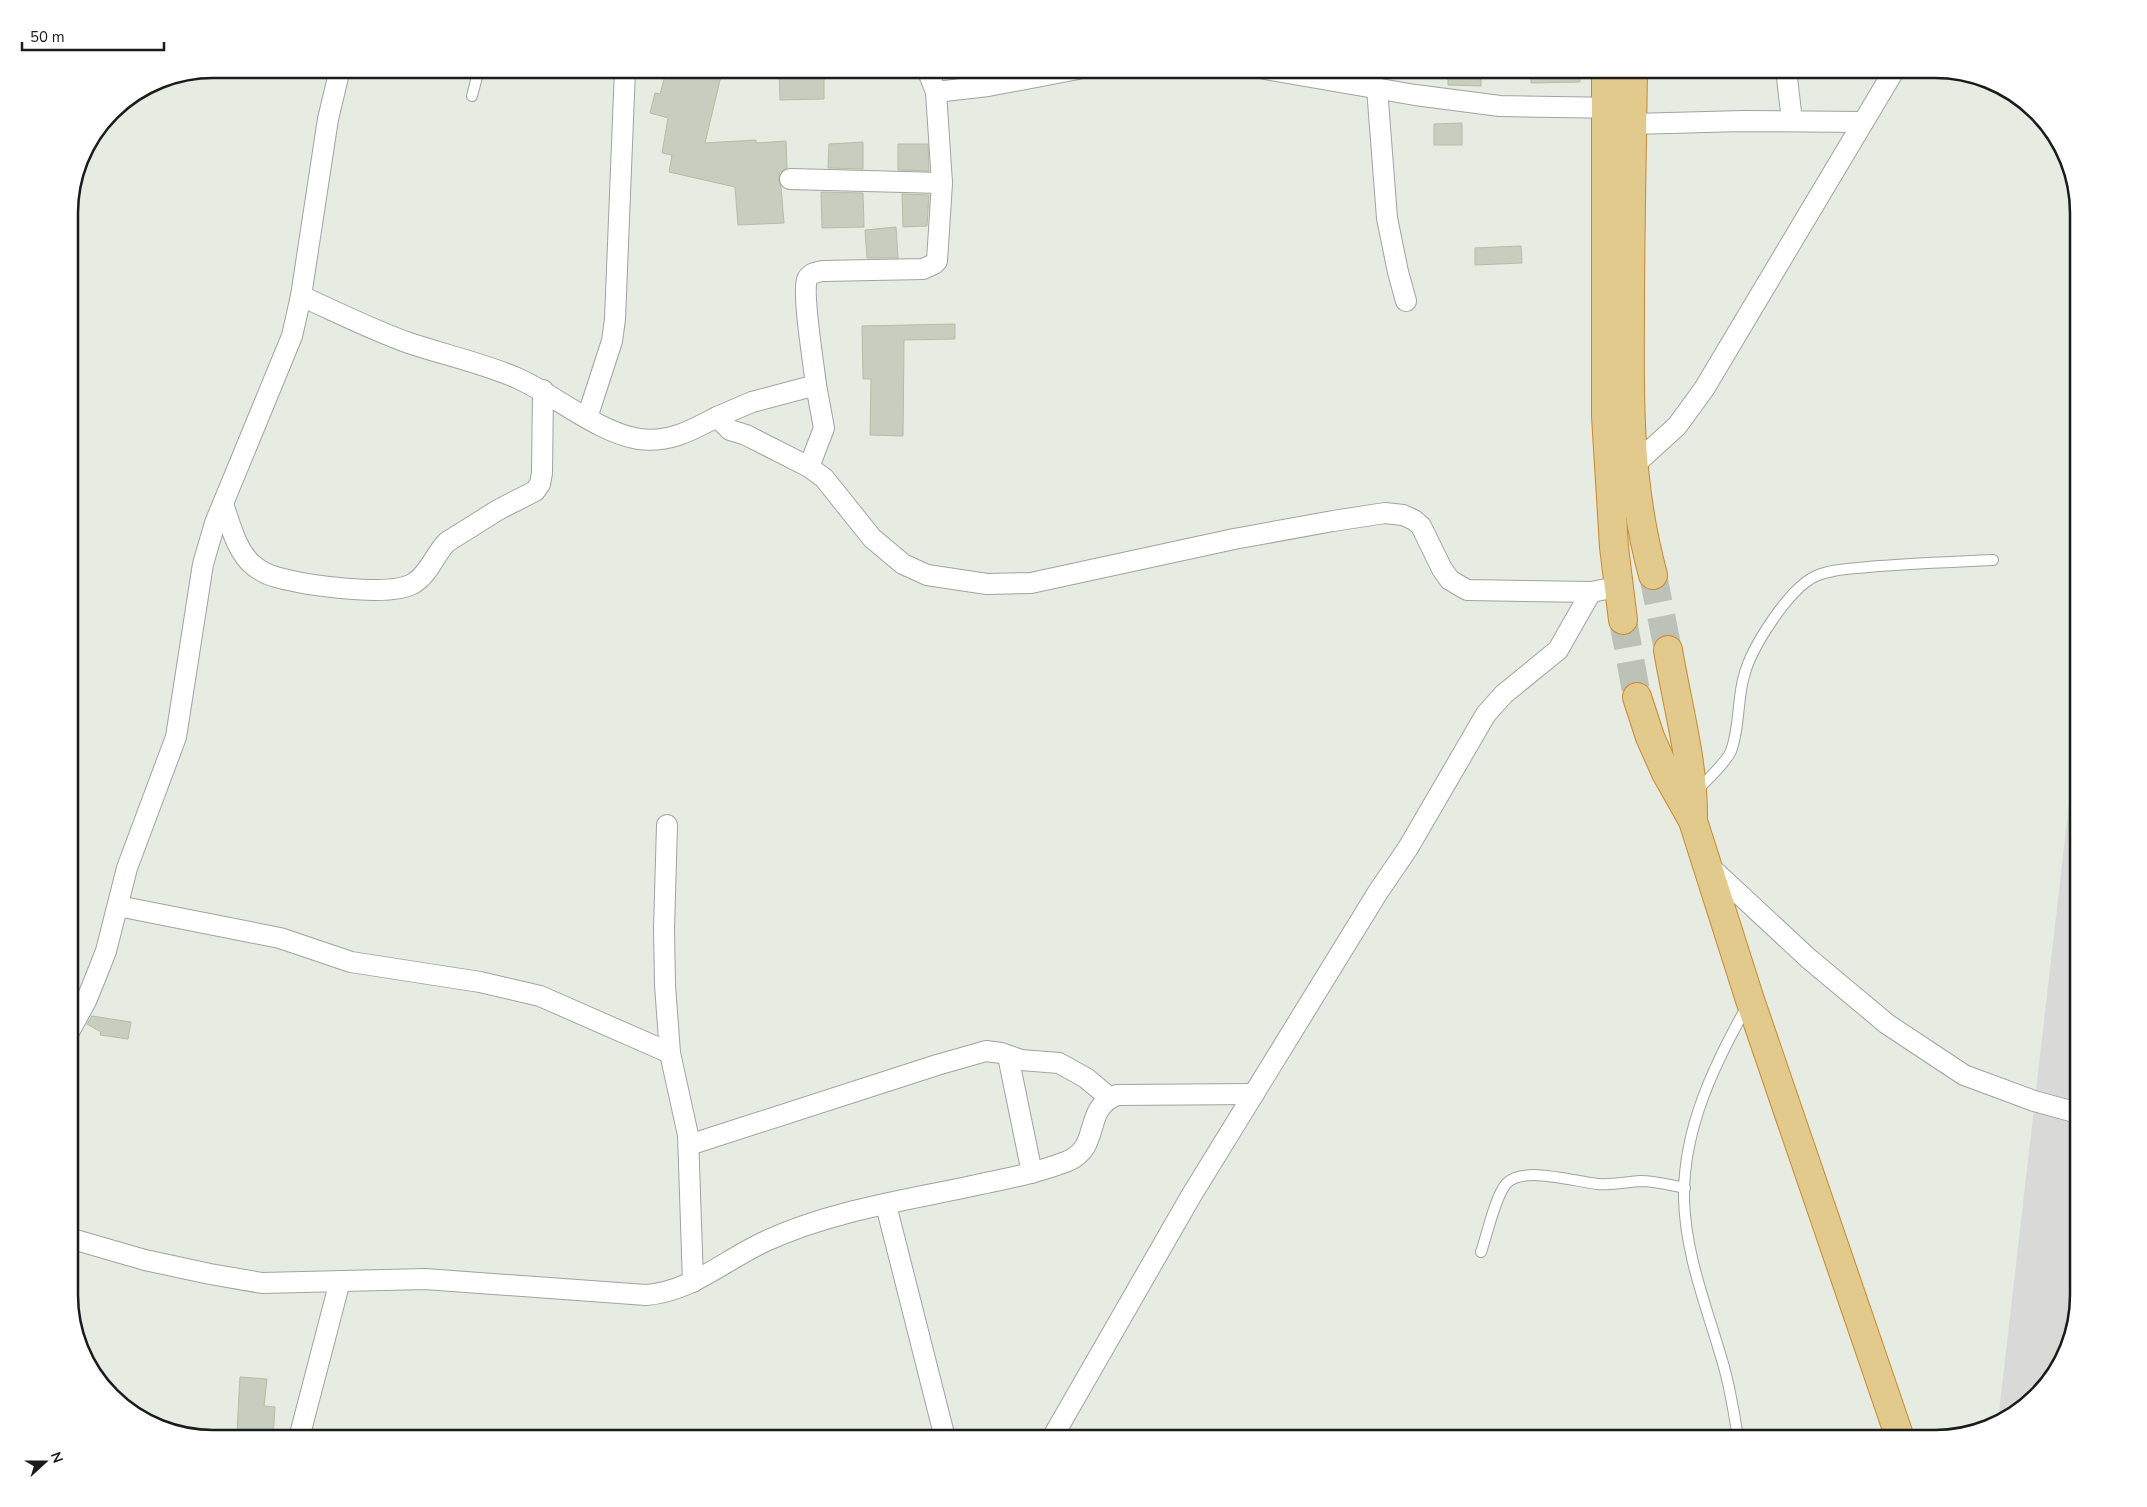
<svg xmlns="http://www.w3.org/2000/svg" width="2147" height="1507" viewBox="0 0 2147 1507" font-family="'Nunito Sans',sans-serif">
<rect width="100%" height="100%" fill="#e6ece1"/>
<!-- residential -->
<path fill="#d9d9d8" d="M2070 795 2078 798V1295L2054 1375 2006 1419 1998 1421Z"/>
<!-- building -->
<g fill="#c8cebf" stroke="#b4bda4">
<path d="M667 69H694L721 76 705 143 756 140V143L786 141 787 168 780 172 778 179 781 187 784 223 738 225 735 187 669 172 672 155 662 153 668 118 650 113 655 93 660 94Z"/>
<path d="M779 69H824V99L780 100Z"/>
<path d="M1448 69H1481V86L1448 85Z"/>
<path d="M1531 69H1580V82L1531 83Z"/>
<path d="M1462 123V145H1434V124Z"/>
<path d="M863 142V169L828 168 829 144Z"/>
<path d="M898 144H928L929 171 898 170Z"/>
<path d="M821 192 863 193 864 227 822 228Z"/>
<path d="M902 194 929 195 927 226 903 227Z"/>
<path d="M896 227 898 258H867L865 230Z"/>
<path d="M1521 246 1522 263 1475 265V248Z"/>
<path d="M955 324V339L904 340 903 436 870 435 871 379H863L862 326Z"/>
<path d="M92 1016 131 1022 128 1039 100 1035 101 1032 87 1024Z"/>
<path d="M240 1377 267 1379 264 1406 275 1407 273 1438H254L255 1431 237 1432Z"/>
</g>
<g fill="none" stroke-linecap="round" stroke-linejoin="round">
<!-- highway-tunnel -->
<g stroke="#bdc2b9" stroke-width="28" stroke-dasharray="28 14" stroke-linecap="butt">
<path d="M1653 575 1668 650"/>
<path d="M1623 620 1637 697"/>
</g>
<!-- lane casing -->
<g stroke="#a2a2a2" stroke-width="12">
<g id="lane">
<path d="M472 96 479 69"/>
<path d="M1696 791C1706 781 1726 763 1731 751 1740 727 1737 700 1744 676 1751 648 1789 588 1816 576 1832 569 1850 569 1868 567 1910 563 1952 562 1993 560"/>
<path d="M1481 1252C1487 1235 1495 1197 1506 1184 1522 1165 1576 1182 1598 1184 1612 1185 1626 1182 1640 1181 1655 1181 1670 1185 1685 1188"/>
<path d="M1738 1438C1734 1412 1730 1386 1722 1360 1707 1308 1685 1254 1684 1198 1683 1129 1714 1065 1747 1006"/>
</g>
</g>
<!-- street casing -->
<g stroke="#a2a2a2" stroke-width="22">
<g id="street">
<path d="M1265 69 1415 95 1500 106 1620 108"/>
<path d="M1786 69 1792 121"/>
<path d="M1377 88 1387 218 1398 272 1406 301"/>
<path d="M936 92 988 86 1078 69"/>
<path d="M1632 124 1743 121 1863 122"/>
<path d="M790 179 942 183"/>
<path d="M301 296C337 312 372 330 409 343 445 355 482 363 517 378 555 395 599 433 639 439 670 443 692 430 717 417L730 430 746 435 809 467 824 478 872 538 903 564 927 575 987 584 1031 583 1234 539 1333 521 1385 513 1403 515 1414 520 1421 526 1442 569 1450 580 1467 590 1591 592 1617 587"/>
<path d="M717 417 752 402 816 385C814 366 802 294 807 280 809 273 817 272 823 271L923 269 934 264 937 261 942 183 936 92 927 69"/>
<path d="M587 418 612 341 615 319 625 69"/>
<path d="M809 467 824 428 816 385"/>
<path d="M1632 467 1677 426 1704 389 1895 69"/>
<path d="M223 504C230 523 236 551 253 565 259 570 268 575 276 577 304 585 391 598 414 583 429 574 435 554 447 542L498 510 535 491 540 484 542 473 543 390"/>
<path d="M667 825 664 929 665 985 670 1053 688 1135 693 1282"/>
<path d="M1708 865 1808 958 1887 1024 1964 1075 2034 1101 2078 1113"/>
<path d="M118 906 280 938 351 962 480 982 540 996 670 1053"/>
<path d="M69 1032 86 1001 97 974 106 951 127 868 176 737 203 564 215 523 292 336 301 296 328 119 340 69"/>
<path d="M1008 1056 1032 1173"/>
<path d="M689 1145 937 1065 986 1051 1001 1053 1021 1060 1059 1063 1086 1078 1110 1098"/>
<path d="M886 1205 945 1438"/>
<path d="M69 1238 145 1260 210 1274 262 1283 425 1279 646 1295C693 1291 724 1260 766 1241 833 1210 909 1200 981 1184 1010 1178 1040 1172 1068 1161 1102 1146 1082 1109 1117 1095L1254 1094"/>
<path d="M299 1438 340 1281"/>
<path d="M1052 1438 1191 1196 1378 892 1408 848 1486 714 1504 694 1558 650 1591 592"/>
</g>
</g>
<!-- highway casing -->
<g stroke="#cc872b" stroke-width="30">
<g id="highway">
<path d="M1606 69V416L1614 547 1623 620"/>
<path d="M1633 69C1632 151 1630 233 1630 315 1629 405 1629 487 1653 575"/>
<path d="M1668 650C1677 704 1693 760 1693 815"/>
<path d="M1637 697 1650 737 1666 773 1693 821 1750 1000 1900 1438"/>
</g>
</g>
<!-- lane -->
<use href="#lane" stroke="#fff" stroke-width="10"/>
<!-- street -->
<use href="#street" stroke="#fff" stroke-width="20"/>
<!-- highway -->
<use href="#highway" stroke="#e1ca8b" stroke-width="28"/>
</g>
<!-- crop -->
<path d="M0 0H2147V1507H0ZM213 78H1935A135 135 0 0 1 2070 213V1295A135 135 0 0 1 1935 1430H213A135 135 0 0 1 78 1295V213A135 135 0 0 1 213 78Z" fill="#fff" fill-rule="evenodd"/>
<path fill="none" stroke="#1b1b1b" stroke-width="2.5" d="M213 78H1935A135 135 0 0 1 2070 213V1295A135 135 0 0 1 1935 1430H213A135 135 0 0 1 78 1295V213A135 135 0 0 1 213 78Z"/>
<!-- north arrow -->
<g transform="translate(45 1462) rotate(69)" stroke="#ffffff" stroke-width="4" paint-order="stroke">
<path d="M0-4L9 19L0 12L-9 19Z" fill="#1b1b1b"/>
<text y="-8" font-size="14" font-weight="bold" text-anchor="middle" fill="#1b1b1b">N</text>
</g>
<!-- scale -->
<path d="M22 42v8h142v-8" fill="none" stroke="#1b1b1b" stroke-width="2.5"/>
<text x="30" y="42" font-size="15" fill="#1b1b1b" stroke="#ffffff" stroke-width="4" paint-order="stroke">50 m</text>
</svg>
